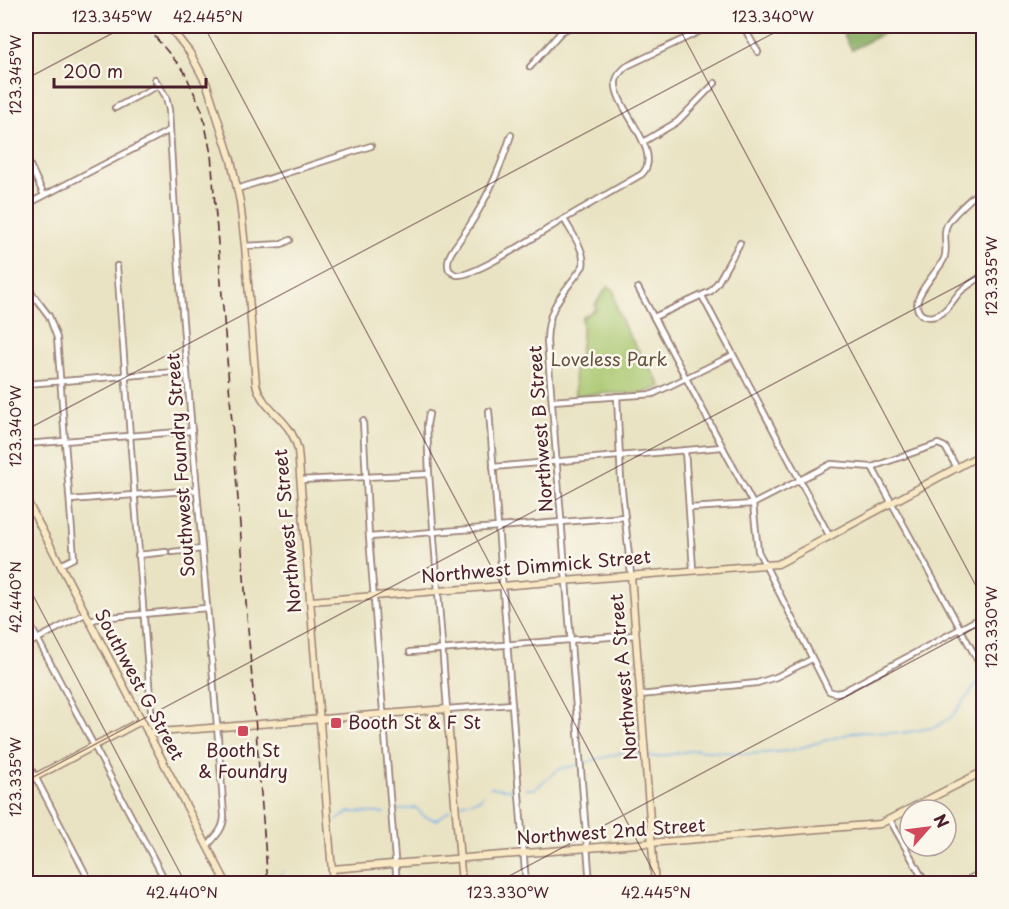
<svg xmlns="http://www.w3.org/2000/svg" width="1009" height="909" viewBox="0 0 1009 909" font-family="'Playpen Sans',sans-serif">
<rect width="100%" height="100%" fill="#fbf7ec"/>
<filter id="ink" filterUnits="userSpaceOnUse"><feTurbulence type="fractalNoise" baseFrequency=".0167" numOctaves="2"/><feDisplacementMap in="SourceGraphic" scale="12" xChannelSelector="R" yChannelSelector="G"/><feConvolveMatrix kernelMatrix="1 2 1 2 8 2 1 2 1" color-interpolation-filters="sRGB"/></filter>
<filter id="wash" filterUnits="userSpaceOnUse"><feTurbulence type="fractalNoise" baseFrequency=".008" numOctaves="4" result="noise"/><feDisplacementMap in="SourceGraphic" scale="24" xChannelSelector="R" yChannelSelector="G"/><feGaussianBlur stdDeviation="1.35" result="paint"/><feColorMatrix in="noise" values="0 0 0 0 0 0 0 0 0 0 0 0 0 0 0 0 0 1.4 0 .05"/><feComposite in="paint" operator="in"/></filter>
<g filter="url(#wash)">
<rect width="100%" height="100%" fill="#e9e3c3"/>
<!-- green -->
<path fill="#a7c66d" stroke="#78724c" stroke-width="1.5" d="M608 286 614 290C614 321 646 360 661 386 642 396 630 394 609 393 598 393 586 395 575 396L574 364C582 356 583 329 582 318L596 309 595 305Z"/>
<!-- forest -->
<path fill="#85ab60" stroke="#686546" stroke-width="1.5" d="M839 26H897L852 50Z"/>
<g fill="none" stroke-linecap="round" stroke-linejoin="round">
<!-- stream -->
<g stroke="#75aee5" stroke-width="1.5">
<path d="M649 756 656 757 695 750 749 754 789 751 855 732 903 733 936 727 952 716 984 675"/>
<path d="M587 762 621 753 640 755"/>
<path d="M490 787 513 790"/>
<path d="M526 789H535L559 769 577 765"/>
<path d="M461 804 480 799 483 795"/>
<path d="M398 810 416 808 424 816 436 820 450 810"/>
<path d="M337 820 350 812 384 813"/>
<path d="M271 884 284 871"/>
</g>
</g>
</g>
<g filter="url(#ink)">
<g fill="none" stroke-linecap="round" stroke-linejoin="round">
<!-- street casing -->
<g stroke="#9a8177" stroke-width="8">
<g id="street">
<path d="M685 26 689 35"/>
<path d="M743 26 758 52"/>
<path d="M530 67 561 32 572 26"/>
<path d="M155 79 166 97 169 110C181 346 207 581 224 816 224 829 215 837 207 846"/>
<path d="M115 108 159 85"/>
<path d="M511 135C499 173 483 208 459 241 453 250 445 258 449 270 452 273 453 274 457 275 474 278 546 229 564 219"/>
<path d="M643 142 677 122 715 83"/>
<path d="M26 157 44 195"/>
<path d="M984 186C972 199 957 209 948 223 941 234 949 247 944 259 938 272 906 301 921 314 925 317 931 317 935 316 947 313 953 299 961 291 968 285 976 280 984 275"/>
<path d="M237 189 371 146"/>
<path d="M26 205 170 130"/>
<path d="M245 246 282 244 290 240"/>
<path d="M117 266 151 710"/>
<path d="M26 281 33 295 49 316 57 338 74 558 60 565"/>
<path d="M638 288 753 504 758 551 829 691 835 693 842 692 984 616"/>
<path d="M702 296 830 537"/>
<path d="M654 317 711 291 718 282 740 243"/>
<path d="M26 384 187 371"/>
<path d="M617 396 621 481 631 575"/>
<path d="M552 401 653 394 733 355"/>
<path d="M489 411 526 884"/>
<path d="M429 414 427 425 429 474 447 709 512 704"/>
<path d="M363 421 369 537 397 884"/>
<path d="M26 444 192 431"/>
<path d="M685 450 693 569"/>
<path d="M493 467 722 447"/>
<path d="M872 467 984 672"/>
<path d="M300 480 429 474"/>
<path d="M70 500 197 490"/>
<path d="M690 508 753 504 831 464 872 467 938 444 945 447 957 468"/>
<path d="M369 537 625 517"/>
<path d="M172 552 202 549"/>
<path d="M138 555 166 552"/>
<path d="M26 617 167 884"/>
<path d="M89 622 96 619 111 617 206 608"/>
<path d="M26 645 85 614"/>
<path d="M410 652 635 635"/>
<path d="M640 695 757 683 776 677 812 659"/>
<path d="M26 759 91 884"/>
<path d="M890 820 926 884"/>
<path d="M590 884 547 341C548 304 563 295 583 266 586 251 571 232 564 219L642 174C665 151 612 106 616 81 617 75 622 70 627 66L711 26"/>
<path d="M960 884 984 871"/>
</g>
</g>
<!-- secondary casing -->
<g stroke="#9a8177" stroke-width="9">
<g id="secondary">
<path d="M169 26 190 53 207 85 231 160 240 202 245 246 256 384C264 414 290 416 298 450L333 884"/>
<path d="M26 499 227 884"/>
<path d="M631 575 655 884"/>
<path d="M311 601 778 564 984 453"/>
<path d="M148 733 447 709 462 884"/>
<path d="M26 782 141 721"/>
<path d="M332 869 880 824 984 771"/>
</g>
</g>
<!-- street -->
<use href="#street" stroke="#fff" stroke-width="4.5"/>
<!-- secondary -->
<use href="#secondary" stroke="#f8e8c3" stroke-width="6"/>
<!-- rail -->
<path stroke="#4a1f2b" stroke-width="1.5" stroke-dasharray="9 4.5" stroke-linecap="butt" d="M146 26 184 71 202 110 211 154 268 884"/>
</g>
</g>
<!-- ticks -->
<path fill="none" stroke="#4a1f2b" stroke-width="1.5" stroke-opacity="0.45" d="M204 26 660 884M678 26 984 601M26 79 126 26M26 430 787 26M26 582 186 884M26 781 984 272M494 884 984 623"/>
<!-- markers -->
<g fill="#d1495b" stroke="#fbf7ec" stroke-width="2">
<rect x="330" y="717" width="12" height="12" rx="3"/>
<rect x="237" y="725" width="12" height="12" rx="3"/>
</g>
<g text-anchor="middle" stroke-width="5" stroke-linejoin="round" paint-order="stroke">
<!-- park labels -->
<g font-size="18" fill="#66513f" stroke="#fbf7ec">
<text x="609" y="366">Loveless Park</text>
</g>
<!-- street labels -->
<g font-size="18" fill="#4a1f2b" stroke="#fbf7ec">
<text transform="translate(541 429) rotate(-94)" y="6">Northwest B Street</text>
<text transform="translate(181 465) rotate(-94)" y="6">Southwest Foundry Street</text>
<text transform="translate(288 531) rotate(-95)" y="6">Northwest F Street</text>
<text transform="translate(536 567) rotate(-5)" y="6">Northwest Dimmick Street</text>
<text transform="translate(624 677) rotate(-95)" y="6">Northwest A Street</text>
<text transform="translate(139 685) rotate(62)" y="6">Southwest G Street</text>
<text transform="translate(611 832) rotate(-4)" y="6">Northwest 2nd Street</text>
</g>
<!-- poi labels -->
<g font-size="18" fill="#4a1f2b" stroke="#fbf7ec" text-anchor="start">
<text x="348" y="729">Booth St &amp; F St</text>
<text x="243" y="757" text-anchor="middle">Booth St<tspan x="243" dy="21">&amp; Foundry</tspan></text>
</g>
</g>
<!-- margin -->
<rect width="1009" height="909" fill="none" stroke="#fbf7ec" stroke-width="66"/>
<!-- north arrow -->
<g transform="translate(928 828) rotate(62)"><circle r="28" fill="#fbf7ec" stroke="#b4a19f" stroke-width="1.5"/>
<path d="M0-4.5L10 22L0 15L-10 22Z" fill="#d1495b"/>
<text y="-9" font-size="16" font-weight="bold" text-anchor="middle" fill="#4a1f2b">N</text>
</g>
<!-- scale -->
<path d="M54 78v9h152v-9" fill="none" stroke="#4a1f2b" stroke-width="3"/>
<text x="63" y="78" font-size="18" fill="#4a1f2b" stroke="#fbf7ec" stroke-width="4.5" paint-order="stroke">200 m</text>
<rect x="33" y="33" width="943" height="843" fill="none" stroke="#4a1f2b" stroke-width="2"/>
<g font-size="15" text-anchor="middle" fill="#4a1f2b">
<text x="112" y="22">123.345°W</text>
<text x="208" y="22">42.445°N</text>
<text x="773" y="22">123.340°W</text>
<text transform="translate(16 75) rotate(-90)" y="5">123.345°W</text>
<text transform="translate(992 276) rotate(-90)" y="5">123.335°W</text>
<text transform="translate(16 426) rotate(-90)" y="5">123.340°W</text>
<text transform="translate(16 597) rotate(-90)" y="5">42.440°N</text>
<text transform="translate(992 627) rotate(-90)" y="5">123.330°W</text>
<text transform="translate(16 777) rotate(-90)" y="5">123.335°W</text>
<text x="182" y="898">42.440°N</text>
<text x="508" y="898">123.330°W</text>
<text x="656" y="898">42.445°N</text>
</g>
</svg>
